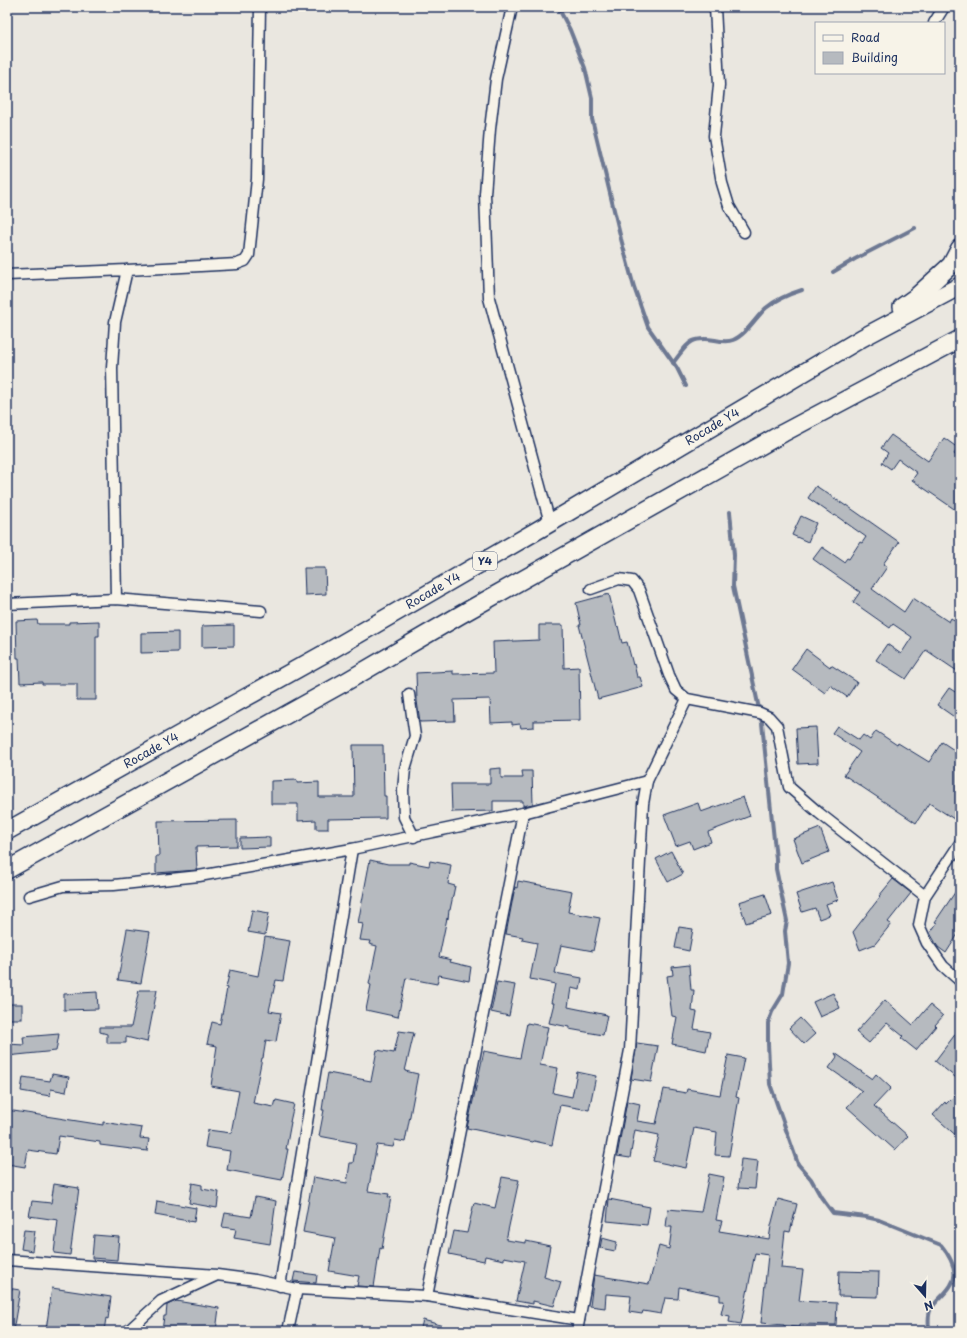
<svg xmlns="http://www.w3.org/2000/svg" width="967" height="1338" viewBox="0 0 967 1338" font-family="'Playpen Sans',sans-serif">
<rect width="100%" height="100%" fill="#eae7e0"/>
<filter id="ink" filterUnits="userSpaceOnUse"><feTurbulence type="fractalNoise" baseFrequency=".025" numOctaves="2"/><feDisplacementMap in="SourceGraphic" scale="8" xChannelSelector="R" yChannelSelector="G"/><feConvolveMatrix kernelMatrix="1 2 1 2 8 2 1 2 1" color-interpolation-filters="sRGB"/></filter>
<g filter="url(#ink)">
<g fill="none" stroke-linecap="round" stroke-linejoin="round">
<!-- stream -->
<g stroke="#6d7892" stroke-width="4">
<path d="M558 7 570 30 585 68 592 98V119L621 239 634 287 648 327 677 368 686 386"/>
<path d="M833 272 855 259 915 228"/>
<path d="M673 363C688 344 689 336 715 340 720 341 728 342 733 340 746 335 756 317 766 308 777 299 789 294 802 290"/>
<path d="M730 512 734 555 733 586 762 723 776 859V869L787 921 785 931 788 963 783 994 772 1012 768 1023V1044L770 1084 798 1164 811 1179 821 1197 833 1213 866 1217 879 1220 941 1245C949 1255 960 1272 951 1285 946 1294 936 1300 931 1309 927 1315 929 1325 929 1331"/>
</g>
</g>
<!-- building -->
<g fill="#b6babf" stroke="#1b2f5e">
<path d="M891 435 928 461 944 438 958 448 954 454 960 459V513L912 480 917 473 898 459 891 469 882 463 888 453 881 448Z"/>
<path d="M816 486 846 506V505L899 542 883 564 887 567 872 589 904 612 913 598 949 622 951 618 960 624V673L926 650 906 679 876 660 887 644 901 654 912 637 893 624 890 628 853 602 860 592 824 567 813 559 822 547 844 562 847 558 849 559 860 542 862 543 866 537 835 515 834 516 808 498Z"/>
<path d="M801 516 816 523 808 542 792 535Z"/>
<path d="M304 568H325L326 594 305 595Z"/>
<path d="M609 594 617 627 618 626 622 643 627 642 633 665 634 664 637 677H640L643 687 598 699 579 625H581L576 603Z"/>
<path d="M37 620 38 624H69V622L99 621V636H96V700H77V684H42V682L20 683 19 658H17L16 621Z"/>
<path d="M234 625V646L202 647V626Z"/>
<path d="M539 625H563L564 668 579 667 580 720 534 721V727L521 728 520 724 512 725V722L491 723 490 699 454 700 455 721 420 722 417 701 416 673 453 671V674L494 673 493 642 539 640Z"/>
<path d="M178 632V652L141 653V633Z"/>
<path d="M806 649 830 667 831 665 857 682 847 697 830 685 825 693 792 669Z"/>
<path d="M949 688 960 695V721L937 705Z"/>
<path d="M837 726 859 740 863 735 870 740 876 731 897 745 898 743 929 762 942 742 960 754V810L954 819 929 803 916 823 844 775 860 752 832 733Z"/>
<path d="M816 727 818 763 798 764 796 728Z"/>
<path d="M353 745H383L384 796H386V818L328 819V829H316V820L298 821V804H271V781L297 780V783L319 782V797H354Z"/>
<path d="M501 768V778H523L522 771H532L533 804 523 806V801H493V811L452 812 451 784H490V769Z"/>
<path d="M743 797 750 816 708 832 711 842 693 849 690 841 676 846 664 815 698 803 701 812Z"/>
<path d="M237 820V846L196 847 197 870 156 873V856H159L158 821Z"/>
<path d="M820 828 829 852 802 863 793 839Z"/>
<path d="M270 837V847L240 848V838Z"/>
<path d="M671 851 683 874 668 882 656 859Z"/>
<path d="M370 860 388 864H409V862L429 866 430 861 451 865 448 884 455 886 450 910H449L448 919 447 918 439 957 451 960 450 962 471 967 469 981 439 975 437 984 406 978 398 1017 366 1010 371 985 369 984 377 946 369 944 370 941 360 940 363 924 358 923Z"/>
<path d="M893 879 911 893 888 922 891 924 875 944 860 950 853 932 880 897 879 896Z"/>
<path d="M518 881 572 891 568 912 600 918 593 951 561 945 555 973 582 978 580 990 571 988 568 1007 607 1015 603 1035 569 1029V1027L549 1023 554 1003H551L555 984 530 979 537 943 522 940 523 937 506 934 515 887 517 888Z"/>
<path d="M832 882 838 900 826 904 830 915 819 919 815 908 802 912 796 894Z"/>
<path d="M960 885V931L946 953 938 947 930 933 937 923 935 922Z"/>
<path d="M765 894 772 915 746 923 739 902Z"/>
<path d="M252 910 269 913 265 935 248 932Z"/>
<path d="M679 927 693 929 689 951 675 948Z"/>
<path d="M127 929 150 932 141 983 118 980Z"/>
<path d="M265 937 290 941 283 981 276 980 269 1011 281 1013 276 1042 266 1040 263 1058H262L253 1103 274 1107 276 1100 294 1104 290 1122H291L286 1149H288L282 1180 227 1170 230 1151 205 1147 208 1130 231 1133 239 1091 211 1086 217 1046 207 1044 212 1022 220 1024 226 994 227 988H226L230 970 258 976Z"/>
<path d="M689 965 691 990H694L692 1011 697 1012 694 1029 710 1032 706 1051 672 1044 677 1017 672 1016 667 976 673 975 672 967Z"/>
<path d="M497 982 515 985 509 1016 491 1012Z"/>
<path d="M139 990H157L147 1042 126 1037V1043H107V1034L100 1032V1027H131Z"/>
<path d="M97 992 98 1009 64 1010V994Z"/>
<path d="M833 993 840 1008 820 1017 813 1002Z"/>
<path d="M885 1000 913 1025 930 1005 943 1016 935 1025 936 1026 916 1050 901 1038 903 1036 887 1023 869 1043 856 1032Z"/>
<rect x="7" y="1004" width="15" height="15"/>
<path d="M800 1018 815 1034 804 1044 789 1028Z"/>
<path d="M527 1023 548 1027 540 1065 558 1068 553 1093 572 1097 577 1072 596 1076 589 1110 560 1105 552 1145 534 1141 533 1142 467 1128 484 1051 520 1058Z"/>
<path d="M960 1028V1081L935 1061Z"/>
<path d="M399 1031 414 1033 405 1071 418 1074 405 1142 395 1140 393 1147 377 1145 368 1191 389 1194 388 1197H391L382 1249 380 1248 374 1287 357 1286 359 1276 329 1271 335 1238 303 1232 313 1177 347 1183 350 1163H353L356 1143 319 1136 324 1110H322L324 1096 328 1073 371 1081 377 1050 394 1053Z"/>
<path d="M59 1034 56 1051 7 1056V1044L24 1045 23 1037Z"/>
<path d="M637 1043 658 1046 651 1082 631 1079Z"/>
<path d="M835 1053 872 1079 876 1074 891 1088 874 1106 908 1136 895 1150 847 1107 862 1091 829 1068 837 1057Z"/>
<path d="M728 1055 744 1058 736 1097 739 1098 729 1156 715 1155 717 1132 694 1128 686 1168 653 1161 659 1135 635 1130 630 1158 617 1156 627 1101 640 1104 637 1121 656 1124 664 1089 686 1093 687 1089 720 1095Z"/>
<path d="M52 1074 69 1077 66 1092 51 1089 50 1096 21 1091 23 1077 50 1081Z"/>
<path d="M960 1090V1139L933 1115 945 1102 946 1104Z"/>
<path d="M7 1110 103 1125V1122L142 1128 140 1138 149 1139 147 1151 100 1145V1142L59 1136 56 1154 28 1150 25 1167 7 1164Z"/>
<path d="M741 1159 758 1161 755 1189 738 1188Z"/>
<path d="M709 1174 724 1177 716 1220 722 1221 719 1231 769 1239 771 1226 778 1199 797 1204 790 1232 785 1231 781 1268 803 1270 799 1301 837 1303 836 1325 800 1324V1327L784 1326V1325L761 1323 768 1255 755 1253 741 1324 729 1322 730 1316 721 1314 724 1301H720V1295L679 1287 678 1299 665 1298 661 1314 643 1311 642 1314 629 1312 631 1296 606 1294 605 1308 590 1306 594 1275 649 1284 659 1246 669 1249 672 1227H666L668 1209 701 1212Z"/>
<path d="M502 1177 519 1180 506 1240 526 1243V1241L550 1246 544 1277 561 1282 554 1306 533 1301V1304L516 1301 525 1261 504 1257V1260L485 1256 484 1261 449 1254 454 1231 467 1233 474 1203 495 1208Z"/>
<path d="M192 1183 202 1185V1189L219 1192 217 1208 189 1203Z"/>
<path d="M54 1184 79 1188 70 1255 54 1253 58 1220 29 1216 32 1201 51 1203Z"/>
<path d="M255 1197 276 1201 270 1244 234 1238 236 1229 222 1227 225 1213 251 1217Z"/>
<path d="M609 1199 650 1207 647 1225 607 1221Z"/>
<path d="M157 1201 196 1208 194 1222 155 1215Z"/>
<path d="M24 1230 35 1231 32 1251 21 1249Z"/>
<path d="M94 1235 119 1237 117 1260 92 1258Z"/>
<path d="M602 1238 617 1242 615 1251 600 1248Z"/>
<path d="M839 1271 879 1272 878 1297 838 1296Z"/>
<path d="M295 1272 317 1275 316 1283 293 1281Z"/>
<path d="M7 1288 20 1290 13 1331H7Z"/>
<path d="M52 1288 111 1297 108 1319 106 1318 104 1331H56L46 1330Z"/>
<path d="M176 1301 219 1308 216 1331H162L164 1316H166L167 1305Z"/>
<path d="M423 1320 451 1328V1331H420Z"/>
</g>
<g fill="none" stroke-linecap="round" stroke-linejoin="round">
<!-- minor casing -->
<g stroke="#1b2f5e" stroke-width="13">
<g id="minor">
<path d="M512 7 496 79 490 129 485 194 489 298 550 523"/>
<path d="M715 7 719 85 714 136 722 183 729 206 744 232"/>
<path d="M934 23 944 7"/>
<path d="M127 270 237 264 245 261 249 255 257 179 260 7"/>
<path d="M7 275 127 270 115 322 112 368 116 599"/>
<path d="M591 589 619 579 632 581 639 590 669 675 676 690 687 699 760 713 769 717 777 726 789 787 819 813 925 896 919 925 927 943 943 966 960 981"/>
<path d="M7 604 116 599 261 611"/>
<path d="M409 694 415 736 405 769 403 790 404 817 414 837"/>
<path d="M29 896 63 886 114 885 199 876 352 849 523 813 647 781"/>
<path d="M925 896 960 843"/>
<path d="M7 1260 217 1275 255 1280 297 1289 427 1296 579 1320"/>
<path d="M280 1286 352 849"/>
<path d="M427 1296 523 813"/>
<path d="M128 1331 161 1301 215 1276"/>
<path d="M288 1331 297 1289"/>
<path d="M577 1331 630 1050 643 804 647 781 687 699"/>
</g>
</g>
<!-- trunk casing -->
<g stroke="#1b2f5e" stroke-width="20">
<g id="trunk">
<path d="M902 307 916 297 951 265 960 248"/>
<path id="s1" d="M7 831 331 650 550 523 862 338 960 286"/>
<path d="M7 870 347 681 460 615 783 433 960 339"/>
</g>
</g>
<!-- minor -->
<use href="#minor" stroke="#f7f3e8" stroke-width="10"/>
<!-- trunk -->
<use href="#trunk" stroke="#f7f3e8" stroke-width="17"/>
</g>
</g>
<g text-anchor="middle" stroke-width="4" stroke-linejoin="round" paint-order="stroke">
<!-- shield labels -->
<rect fill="#f7f3e8" stroke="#5d6a87" stroke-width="1" x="473" y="552" width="24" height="18" rx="3"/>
<g font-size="11" font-weight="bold" fill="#1b2f5e">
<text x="485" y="565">Y4</text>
</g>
<!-- street labels -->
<g font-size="12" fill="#1b2f5e" stroke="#f7f3e8">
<text dy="4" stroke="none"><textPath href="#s1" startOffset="813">Rocade Y4</textPath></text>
<text dy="4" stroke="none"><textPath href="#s1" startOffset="489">Rocade Y4</textPath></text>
<text dy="4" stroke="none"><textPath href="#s1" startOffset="165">Rocade Y4</textPath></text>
</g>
</g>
<!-- margin -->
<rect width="967" height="1338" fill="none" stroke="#f7f3e8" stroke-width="24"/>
<rect x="12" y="12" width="943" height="1314" fill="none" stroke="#1b2f5e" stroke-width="1.5" filter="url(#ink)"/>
<!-- legend -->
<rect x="815" y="22" width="130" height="52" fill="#f7f3e8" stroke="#9fa5b1"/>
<rect x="823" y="35" width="20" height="6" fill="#f7f3e8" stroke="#9fa5b1"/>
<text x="851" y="42" font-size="12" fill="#1b2f5e">Road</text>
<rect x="823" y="52" width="20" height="12" fill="#b6babf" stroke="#9fa5b1"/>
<text x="851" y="62" font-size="12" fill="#1b2f5e">Building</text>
<!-- north arrow -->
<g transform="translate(925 1296) rotate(160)" stroke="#f7f3e8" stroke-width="3" paint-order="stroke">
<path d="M0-3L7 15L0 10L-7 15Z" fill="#1b2f5e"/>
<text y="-6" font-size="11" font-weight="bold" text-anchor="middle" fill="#1b2f5e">N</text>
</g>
</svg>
